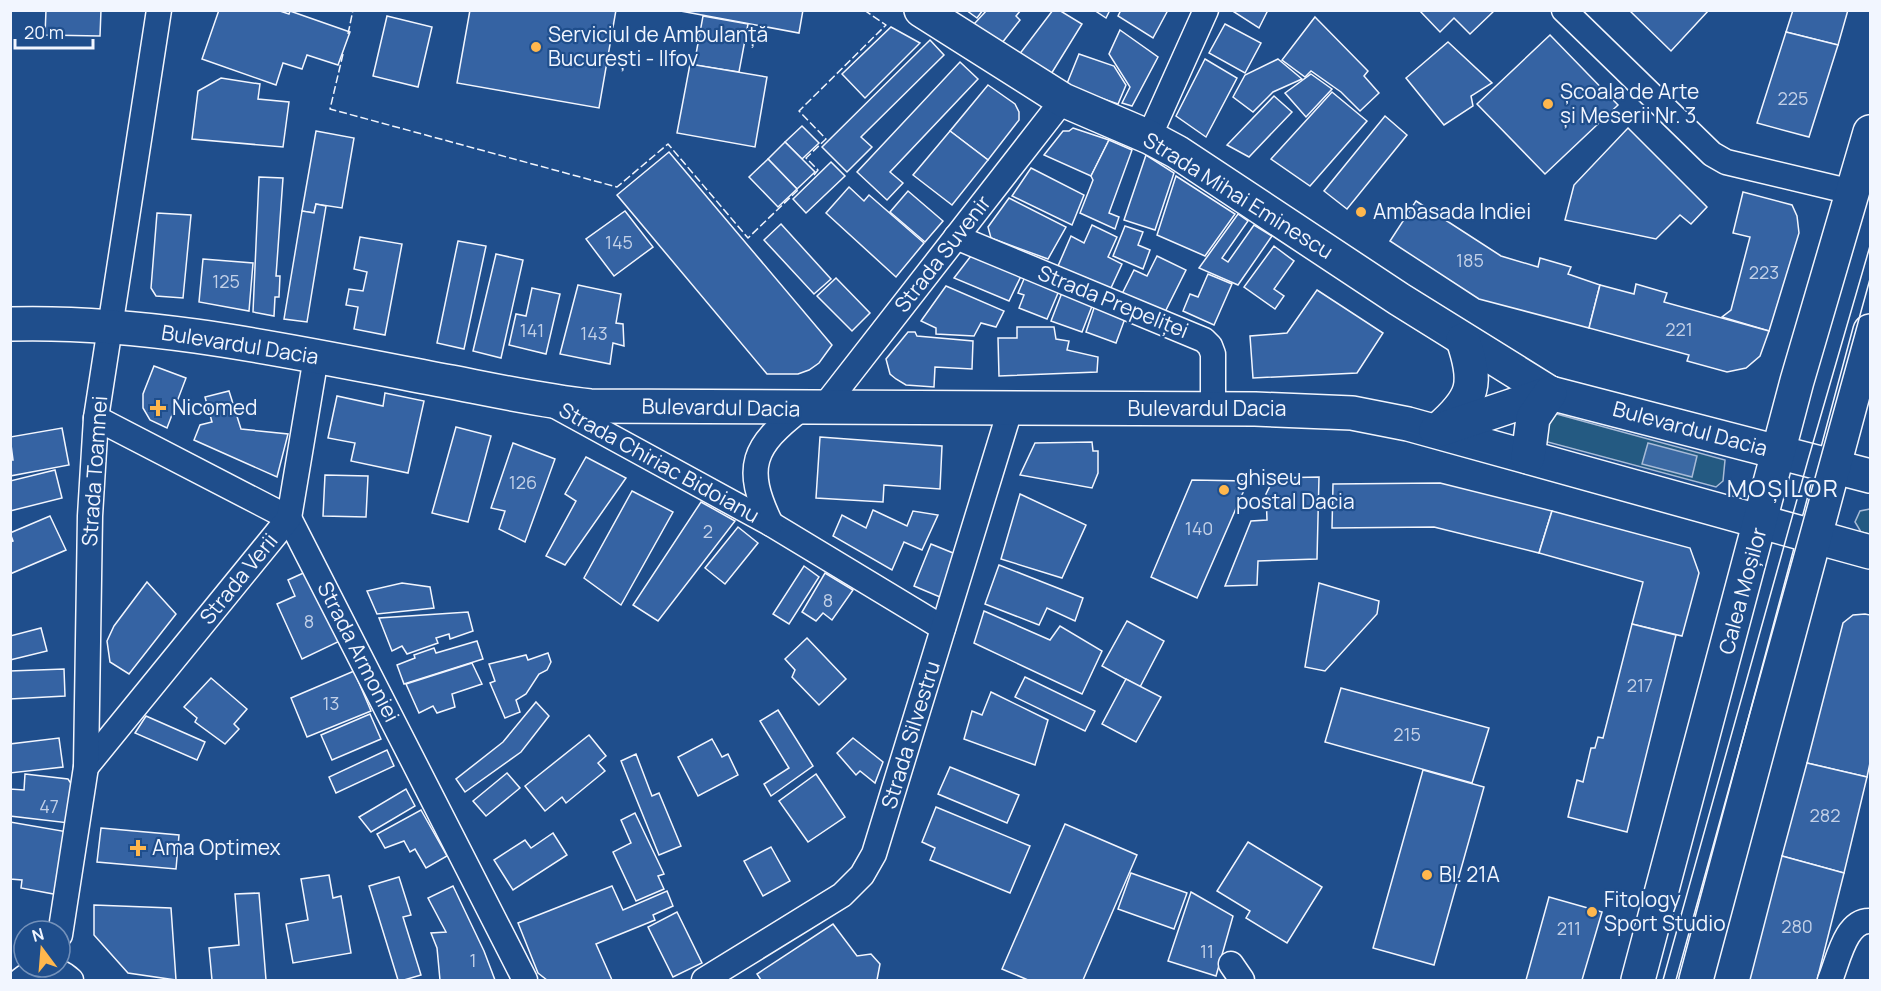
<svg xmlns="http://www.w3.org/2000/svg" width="1881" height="991" viewBox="0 0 1881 991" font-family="Manrope,sans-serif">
<rect width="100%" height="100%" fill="#1f4e8c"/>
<!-- green -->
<g fill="#245a82" stroke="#a8bbd7" stroke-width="1.5">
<path d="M1553 413 1725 460 1723 481 1716 487 1544 441 1546 420Z"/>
<path d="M1870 509V534L1861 532 1855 522 1860 511Z"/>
</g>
<!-- water -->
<path fill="#3b69a3" stroke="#a8bbd7" stroke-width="1.5" d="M1648 443 1697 456 1692 477 1642 464Z"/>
<!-- building -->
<g fill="#3563a3" stroke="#f2f6ff" stroke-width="1.5">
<path d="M46 10H101L100 36 45 35Z"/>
<path d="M219 10H277L289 14 290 11 350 32 338 65 307 55 302 69 283 63 276 85 202 59Z"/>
<path d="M470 10H616L599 108 457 83Z"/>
<path d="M675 10H803L799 33Z"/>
<path d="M966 10H983L977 18Z"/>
<path d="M987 10H1021L1016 16 1020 20 1002 43 974 24Z"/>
<path d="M1053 10H1059L1082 24 1048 79 1015 60Z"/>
<path d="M1094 10H1110L1106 18Z"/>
<path d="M1121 10H1168L1153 38 1118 16Z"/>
<path d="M1231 10H1268L1259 28Z"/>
<path d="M1419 10H1495L1470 34 1454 18 1440 32Z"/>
<path d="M1629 10H1709L1671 51Z"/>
<path d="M1793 10H1848L1838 45 1786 32Z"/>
<path d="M387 16 432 27 418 87 373 76Z"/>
<path d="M703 16 748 24 739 72 694 65Z"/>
<path d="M1315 17 1368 71 1364 76 1379 93 1360 111 1341 92 1311 71 1305 77 1282 60Z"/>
<path d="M1225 24 1261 43 1245 73 1209 53Z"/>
<path d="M891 27 920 43 865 98 842 74Z"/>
<path d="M1120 30 1158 57 1132 106 1122 103 1130 87 1109 54Z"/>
<path d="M1786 32 1838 45 1809 137 1757 123Z"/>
<path d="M1550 35 1618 105 1545 174 1477 104Z"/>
<path d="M930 40 944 55 861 137 872 147 847 172 822 147Z"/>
<path d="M1448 42 1492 83 1471 96 1473 106 1444 125 1406 78Z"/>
<path d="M1079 54 1114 66 1126 85 1118 104 1066 86Z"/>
<path d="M1205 59 1237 78 1206 137 1176 116Z"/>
<path d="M1278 59 1302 79 1273 92 1253 112 1233 97 1245 75Z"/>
<path d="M960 62 978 79 890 172 903 183 887 200 857 172Z"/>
<path d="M690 64 767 77 755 147 677 133Z"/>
<path d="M1311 74 1332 89 1306 117 1285 93Z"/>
<path d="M221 78 260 84 258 99 289 102 283 147 192 139 198 91Z"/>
<path d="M988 85 1015 104 1019 112V120L988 160 950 131Z"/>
<path d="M1332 92 1367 121 1310 186 1271 159Z"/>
<path d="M1274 96 1292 112 1249 157 1227 145Z"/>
<path d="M1385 116 1407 135 1347 209 1324 191Z"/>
<path d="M802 126 819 143 802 159 785 142Z"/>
<path d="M1073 128 1109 140 1091 176 1044 155 1063 131H1069Z"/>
<path d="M1628 128 1707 207 1691 224 1680 215 1656 239 1565 220 1574 185Z"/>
<path d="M316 131 354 138 342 208 316 204 314 213 302 211Z"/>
<path d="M950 131 988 160 952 205 913 175Z"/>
<path d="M1109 140 1132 150 1109 213 1119 217 1115 229 1080 213 1093 180 1091 176Z"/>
<path d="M785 142 815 172 797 189 768 159Z"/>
<path d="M669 152 832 345 819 363 809 370 798 374H767L617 195Z"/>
<path d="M1146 155 1174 173 1155 230 1124 220Z"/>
<path d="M768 159 797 189 778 207 749 177Z"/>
<path d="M831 162 845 176 806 213 793 199Z"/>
<path d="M1031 168 1084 195 1072 225 1012 196Z"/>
<path d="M1176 176 1235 214 1205 256 1157 235Z"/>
<path d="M259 177 283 178 276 276H280L279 297H275L274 316 253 312Z"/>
<path d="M849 187 864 201 869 195 924 243 896 277 826 213Z"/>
<path d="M908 191 943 221 925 242 890 212Z"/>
<path d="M1743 192 1792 205 1797 216 1799 233 1769 331 1722 317 1731 310 1750 237 1733 233Z"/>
<path d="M1009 198 1066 227 1048 259 991 238 988 227Z"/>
<path d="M1416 201 1501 256 1538 267 1540 258 1571 267 1568 274 1600 285 1589 328 1479 299 1390 241Z"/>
<path d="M316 204 326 206 307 322 284 319 302 211 314 213Z"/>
<path d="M625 211 653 247 614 276 586 239Z"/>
<path d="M157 213 191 215 183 298 156 296 151 288Z"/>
<path d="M1238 214 1248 221 1222 258 1228 262 1254 225 1272 236 1238 285 1199 268Z"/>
<path d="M781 224 831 279 814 294 764 240Z"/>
<path d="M1092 225 1117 237 1108 257 1122 264 1110 290 1058 266 1071 236 1084 243Z"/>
<path d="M1125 226 1143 232 1138 245 1150 250 1143 269 1113 256Z"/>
<path d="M360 237 402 244 385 335 354 329 358 307 346 305 349 289 363 291 367 272 354 269Z"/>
<path d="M458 241 486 246 464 349 437 343Z"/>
<path d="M1274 246 1294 261 1274 289 1284 296 1275 309 1244 287Z"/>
<path d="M974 252 1022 274 1009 301 954 278Z"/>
<path d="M496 254 523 260 501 358 473 351Z"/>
<path d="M1157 256 1186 270 1164 314 1122 294 1134 270 1147 276Z"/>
<path d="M203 259 253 263 249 311 199 302Z"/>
<path d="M1027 272 1061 286 1047 319 1019 308 1024 295 1018 293Z"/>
<path d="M1208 274 1232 284 1214 325 1183 311 1190 294 1198 297Z"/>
<path d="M836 278 870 313 852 331 817 296Z"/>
<path d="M1636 284 1667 293 1664 302 1769 331 1760 356 1746 368 1727 372 1687 361 1689 355 1589 328 1600 285 1634 294Z"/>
<path d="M578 285 621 294 616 323 623 324 624 346 613 343 610 364 560 354Z"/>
<path d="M946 286 1004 311 996 327 981 323 974 336 936 334V328L921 321Z"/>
<path d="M532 288 560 294 546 354 509 345 516 314 526 316Z"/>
<path d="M1063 290 1094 301 1082 332 1051 321Z"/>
<path d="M1317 290 1383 333 1357 373 1253 378 1250 336 1287 333Z"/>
<path d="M1096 302 1127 313 1116 343 1086 332Z"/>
<path d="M1017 327H1054L1056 339 1069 341 1067 350 1098 357 1097 372 999 376 998 338H1017Z"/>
<path d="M908 332H915L917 336 973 341 972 369 935 367 934 387 906 385 896 379 890 374 886 359Z"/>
<path d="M154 366 186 378 167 428 150 420 143 408V394Z"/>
<path d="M229 391 241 429 288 434 277 477 194 440 200 425 212 422 205 397Z"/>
<path d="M385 393 424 401 408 473 351 461 355 443 328 438 337 396 383 406Z"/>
<path d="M456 427 491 436 468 522 432 513Z"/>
<path d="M62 428 69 465 10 476V460H13L10 437Z"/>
<path d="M820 437 942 446 940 489 884 485 883 502 816 498Z"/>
<path d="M1092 442 1093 451H1098V473L1092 488 1020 475 1035 443Z"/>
<path d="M513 443 555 459 525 542 499 529 505 511 491 508Z"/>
<path d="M586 457 626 478 565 565 546 556 576 501 565 494Z"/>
<path d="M55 470 62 498 10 511V481Z"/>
<path d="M325 475 368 476 366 517 323 516Z"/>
<path d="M1319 477 1317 559 1258 561 1257 585 1225 586 1251 521 1267 520 1266 494 1274 478Z"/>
<path d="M1192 480 1248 481 1197 598 1151 577Z"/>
<path d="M1440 483 1552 511 1539 553 1434 527 1332 528 1333 484Z"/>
<path d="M632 491 673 512 621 605 584 578Z"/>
<path d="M1020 494 1086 525 1062 578 1001 559Z"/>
<path d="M701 502 735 521 658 621 633 605Z"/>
<path d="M873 510 907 526 913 511 938 515 922 550 904 542 892 570 833 536 842 515 866 528Z"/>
<path d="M1552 511 1690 548 1699 573 1682 636 1632 624 1643 582 1539 553Z"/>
<path d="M50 516 66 550 10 574V542L13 541 10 533Z"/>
<path d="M738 527 758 543 725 584 705 568Z"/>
<path d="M931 544 958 555 940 597 914 586Z"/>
<path d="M999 565 1083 598 1075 621 1047 608 1039 625 985 604Z"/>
<path d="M804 566 819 577 789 624 773 614Z"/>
<path d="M310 570 342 640 302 659 277 604 295 596 288 580Z"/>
<path d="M825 573 853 590 832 620 823 613 816 621 802 612Z"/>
<path d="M147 582 176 614 129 674 110 662 107 641 114 626Z"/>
<path d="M402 583 430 587 434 608 377 614 367 591Z"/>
<path d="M1319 583 1379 601 1377 614 1325 671 1305 667Z"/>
<path d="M984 611 1050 640 1060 626 1102 651 1082 694 974 643Z"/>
<path d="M468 612 473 631 450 639 449 634 436 638 438 643 407 654 402 646 392 651 379 618Z"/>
<path d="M1865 614 1870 615V763L1867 777 1807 763 1843 623 1853 615Z"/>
<path d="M1127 621 1164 641 1140 687 1102 666Z"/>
<path d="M1632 624 1676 635 1627 832 1568 817 1577 780 1583 782 1591 748H1595L1598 737 1603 738Z"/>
<path d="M41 628 47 651 10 660V636Z"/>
<path d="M807 638 846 679 819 705 792 677 795 670 785 659Z"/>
<path d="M477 641 483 659 404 684 397 665 415 658 414 655 434 648 436 653Z"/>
<path d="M548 653 551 662 547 670 539 674 526 694 516 700 520 712 505 718 490 683 495 681 489 664 526 655 528 660Z"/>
<path d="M472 663 482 684 452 694 455 707 437 713 433 706 419 713 406 684Z"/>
<path d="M64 669 65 696 10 699V671Z"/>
<path d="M354 671 371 711 307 737 291 698Z"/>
<path d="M1025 677 1095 711 1085 731 1015 697Z"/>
<path d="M211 678 247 709 234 724 239 729 225 744 195 722 197 718 184 707Z"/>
<path d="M1126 679 1161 697 1136 742 1102 724Z"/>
<path d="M1341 688 1489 728 1472 783 1325 742Z"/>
<path d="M991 692 1048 720 1035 765 964 739 972 711 982 715Z"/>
<path d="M536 702 549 716 521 752 465 792 456 779 503 742Z"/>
<path d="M778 710 813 766 771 796 764 784 789 768 760 721Z"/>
<path d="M370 714 381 739 332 760 321 735Z"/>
<path d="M146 716 205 742 197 760 135 733Z"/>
<path d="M589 735 606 756 598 763 605 771 566 803 562 797 545 811 525 786Z"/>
<path d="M59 738 63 767 10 773V744Z"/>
<path d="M853 738 883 762 875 783 860 771 856 775 837 753Z"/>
<path d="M712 739 722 757 728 754 738 775 698 796 678 757Z"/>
<path d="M387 750 394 766 336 793 329 777Z"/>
<path d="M636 754 652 796 659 793 681 846 659 855 621 761Z"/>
<path d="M1807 763 1867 777 1844 873 1782 856Z"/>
<path d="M950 767 1019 795 1007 823 938 794Z"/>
<path d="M1423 770 1484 787 1434 965 1373 948Z"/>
<path d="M507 773 520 788 486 816 473 801Z"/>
<path d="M25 774 68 779 74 788 69 823 10 816V789L24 790Z"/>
<path d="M816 774 845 817 808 842 779 801Z"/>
<path d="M406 789 415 806 371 832 359 817Z"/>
<path d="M936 807 1030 846 1010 893 930 860 935 848 922 842Z"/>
<path d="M421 810 447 856 426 868 415 849 410 852 404 841 385 848 377 834Z"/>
<path d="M635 813 664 874 658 876 664 889 636 901 613 852 631 843 621 820Z"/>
<path d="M10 822 68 832 59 895 21 888 22 880 10 879Z"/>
<path d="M1065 824 1137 855 1083 980H1028L1002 969Z"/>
<path d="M101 828 179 835 176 869 97 862Z"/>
<path d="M553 833 567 855 513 890 494 860 525 840 531 848Z"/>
<path d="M1248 842 1322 887 1287 943 1246 918 1250 911 1217 891Z"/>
<path d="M771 847 790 881 763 896 744 861Z"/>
<path d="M1782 856 1844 873 1817 980H1750Z"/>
<path d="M1131 873 1187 893 1174 929 1118 909Z"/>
<path d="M329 875 333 898 341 896 351 953 293 963 286 924 308 920 301 879Z"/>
<path d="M399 877 411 915 403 917 421 975 404 980H398L369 886Z"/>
<path d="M453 886 484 951 495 980H440L437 948 431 933 446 932 428 898Z"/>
<path d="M612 886 623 910 667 891 673 906 653 915 655 920 596 944 612 980H547L538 973 518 923Z"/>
<path d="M1191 892 1233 916 1216 976 1168 961Z"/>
<path d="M259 893 266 980H212L209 948 239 945 235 894Z"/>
<path d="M1549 897 1602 912 1582 980H1526Z"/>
<path d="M94 905 171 908 176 980 128 973 94 935Z"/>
<path d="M677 912 702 963 673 977 648 927Z"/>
<path d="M833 924 857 956 871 954 880 964 877 980H761L757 974Z"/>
</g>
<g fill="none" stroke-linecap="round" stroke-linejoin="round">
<!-- minor casing -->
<g stroke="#f2f6ff" stroke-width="27">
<g id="minor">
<path d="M1564 10 1712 154 1726 162 1852 192"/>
<path d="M1149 137 1206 10"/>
<path d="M956 237 1204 340 1210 346 1213 354V408"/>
<path d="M557 407 771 524 943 628"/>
<path d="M823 408 1063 100"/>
<path d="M96 418 289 518 525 980"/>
<path d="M771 524C743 467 753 446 801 409"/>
<path d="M86 767 289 518 316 357"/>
<path d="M60 935 86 767 90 516 96 418 159 10"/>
<path d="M1231 964 1242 980"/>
<path d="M21 980C37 966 56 966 71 980"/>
<path d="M704 980 842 895 862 875 874 854 1010 410"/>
<path d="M1830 980C1838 962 1845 920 1870 921"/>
</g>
</g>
<!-- secondary casing -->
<g stroke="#f2f6ff" stroke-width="36">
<g id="secondary">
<path d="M921 10 1063 100 1149 137 1177 152 1399 299 1550 393"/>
<path d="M10 324C158 320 306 355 451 382 497 391 543 401 590 406L1255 409 1352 413 1408 424 1870 552"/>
<path d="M1440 428C1474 398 1478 384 1463 340"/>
<path d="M1436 431 1550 393 1870 476"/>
<path d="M1528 457 1533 418 1550 393"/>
</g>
</g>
<!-- primary casing -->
<g stroke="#f2f6ff" stroke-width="36">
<g id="primary">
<path d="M1638 980 1797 381 1870 132"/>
<path d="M1696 980 1870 331"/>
</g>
</g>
<!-- minor -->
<use href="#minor" stroke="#1f4e8c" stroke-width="24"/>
<!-- secondary -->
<use href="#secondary" stroke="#1f4e8c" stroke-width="33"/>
<!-- primary -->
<use href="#primary" stroke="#1f4e8c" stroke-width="33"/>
<!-- tram -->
<g stroke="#f2f6ff" stroke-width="1.5">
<path d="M1663 980 1808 460 1870 246"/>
<path d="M1676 980 1870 279"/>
</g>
<!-- fence -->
<g stroke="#f2f6ff" stroke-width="1.5" stroke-dasharray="8 3" stroke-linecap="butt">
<path d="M348 34 353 10"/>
<path d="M343 54 330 109 617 187 668 144 748 238 799 189"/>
<path d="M814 175 818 170 806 158 826 139 799 111 886 25 864 10"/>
</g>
</g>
<!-- markers -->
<g fill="#ffb74d" stroke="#1f4e8c" stroke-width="2">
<circle cx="536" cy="47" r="6"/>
<circle cx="1548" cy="104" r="6"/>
<circle cx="1361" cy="212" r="6"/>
<path d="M155 399h6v6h6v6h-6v6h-6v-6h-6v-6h6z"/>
<circle cx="1224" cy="490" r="6"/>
<path d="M135 839h6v6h6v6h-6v6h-6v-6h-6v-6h6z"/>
<circle cx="1427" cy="875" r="6"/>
<circle cx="1592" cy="912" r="6"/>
</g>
<g text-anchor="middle" stroke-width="4.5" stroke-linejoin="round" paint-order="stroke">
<!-- number labels -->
<g font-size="18" fill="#c3d1e8">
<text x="1793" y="105">225</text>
<text x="619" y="249">145</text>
<text x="1470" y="267">185</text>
<text x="1764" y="279">223</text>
<text x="226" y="288">125</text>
<text x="1679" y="336">221</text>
<text x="532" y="337">141</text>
<text x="594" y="340">143</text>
<text x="523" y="489">126</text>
<text x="1199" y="535">140</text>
<text x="708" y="538">2</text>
<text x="828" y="607">8</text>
<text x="309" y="628">8</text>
<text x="1640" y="692">217</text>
<text x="331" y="710">13</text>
<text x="1407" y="741">215</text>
<text x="49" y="813">47</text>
<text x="1825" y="822">282</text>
<text x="1797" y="933">280</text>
<text x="1569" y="935">211</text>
<text x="1207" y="958">11</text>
<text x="473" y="967">1</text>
</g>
<!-- poi labels -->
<g font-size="21" fill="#f2f6ff" stroke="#1f4e8c" text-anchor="start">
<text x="548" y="42">Serviciul de Ambulanță<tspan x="548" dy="24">București - Ilfov</tspan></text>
<text x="1560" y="99">Școala de Arte<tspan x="1560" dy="24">și Meserii Nr. 3</tspan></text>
<text x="1373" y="219">Ambasada Indiei</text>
<text x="172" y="415">Nicomed</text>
<text x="1236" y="485">ghiseu<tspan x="1236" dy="24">postal Dacia</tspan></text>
<text x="152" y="855">Ama Optimex</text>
<text x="1439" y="882">Bl. 21A</text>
<text x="1604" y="907">Fitology<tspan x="1604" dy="24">Sport Studio</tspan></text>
</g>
<!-- street labels -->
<g font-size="21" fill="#f2f6ff" stroke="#1f4e8c">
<text transform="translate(1238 196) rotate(32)" y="7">Strada Mihai Eminescu</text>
<text transform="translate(943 254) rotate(-52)" y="7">Strada Suvenir</text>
<text transform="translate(1113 302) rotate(22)" y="7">Strada Prepeliței</text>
<text transform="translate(240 345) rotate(9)" y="7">Bulevardul Dacia</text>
<text transform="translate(721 408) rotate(1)" y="7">Bulevardul Dacia</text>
<text x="1207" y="416">Bulevardul Dacia</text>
<text transform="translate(1690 429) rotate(15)" y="7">Bulevardul Dacia</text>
<text transform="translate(659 463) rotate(29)" y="7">Strada Chiriac Bidoianu</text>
<text transform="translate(95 471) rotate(-86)" y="7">Strada Toamnei</text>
<text transform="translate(239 579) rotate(-51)" y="7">Strada Verii</text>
<text transform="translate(1743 591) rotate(-75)" y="7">Calea Moșilor</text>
<text transform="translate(358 652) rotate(63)" y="7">Strada Armoniei</text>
<text transform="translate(911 735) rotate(-73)" y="7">Strada Silvestru</text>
</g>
<!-- quarter labels -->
<g font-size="24" letter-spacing="1.5" fill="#f2f6ff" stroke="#1f4e8c">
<text x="1783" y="497">MOȘILOR</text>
</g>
</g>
<!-- border -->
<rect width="1881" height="991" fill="none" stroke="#f2f6ff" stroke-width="24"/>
<!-- north arrow -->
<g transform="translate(42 949) rotate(344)"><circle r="28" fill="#1f4e8c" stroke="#7391ba" stroke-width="1.5"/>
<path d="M0-4.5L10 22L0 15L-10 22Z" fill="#ffb74d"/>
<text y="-9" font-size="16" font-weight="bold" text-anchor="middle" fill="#f2f6ff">N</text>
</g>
<!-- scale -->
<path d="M15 39v9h78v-9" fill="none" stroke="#f2f6ff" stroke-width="3"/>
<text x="24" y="39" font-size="18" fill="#f2f6ff" stroke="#1f4e8c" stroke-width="4.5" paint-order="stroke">20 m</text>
</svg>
